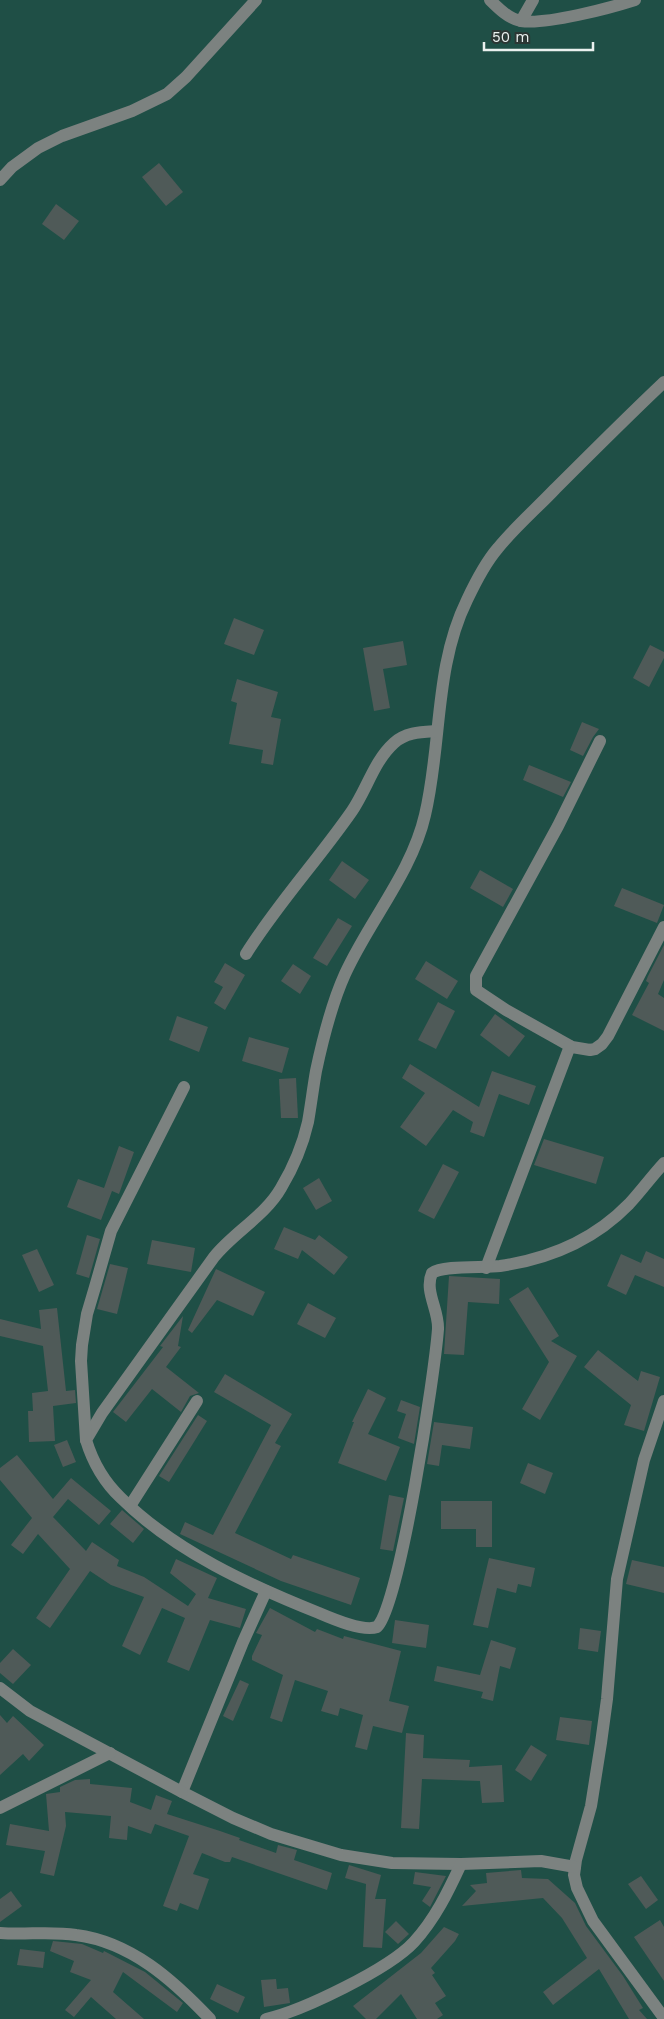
<svg xmlns="http://www.w3.org/2000/svg" width="664" height="2019" viewBox="0 0 664 2019" font-family="'Work Sans',sans-serif">
<rect width="100%" height="100%" fill="#2c3734"/>
<!-- green -->
<rect fill="#1f4f46" x="0" y="0" width="664" height="2019"/>
<!-- building -->
<g fill="#4f5a58">
<path d="M159 163 183 192 166 206 142 177Z"/>
<path d="M56 204 79 221 64 240 42 224Z"/>
<path d="M234 618 264 630 254 655 224 644Z"/>
<path d="M403 641 407 665 383 669 390 708 374 711 363 648Z"/>
<path d="M650 645 664 652V658L649 687 633 678Z"/>
<path d="M237 679 278 692 271 717 281 719 273 765 261 763 263 750 229 744 237 703 231 701Z"/>
<path d="M582 722 599 729 593 737 583 756 570 750Z"/>
<path d="M529 765 571 782 563 797 523 780Z"/>
<path d="M342 861 369 880 355 899 329 880Z"/>
<path d="M480 870 513 889 503 907 470 888Z"/>
<path d="M622 888 664 905 657 923 614 906Z"/>
<path d="M338 918 352 926 327 966 313 958Z"/>
<path d="M664 945V980L658 994 664 998V1031L632 1015 649 983 646 981 648 976Z"/>
<path d="M426 961 458 981 447 999 415 979Z"/>
<path d="M225 963 245 975 225 1010 214 1003 223 987 214 982Z"/>
<path d="M293 964 311 976 300 994 281 981Z"/>
<path d="M438 1002 455 1011 436 1049 418 1040Z"/>
<path d="M495 1014 525 1036 509 1057 480 1035Z"/>
<path d="M177 1016 208 1027 199 1052 169 1040Z"/>
<path d="M249 1037 289 1048 282 1073 242 1061Z"/>
<path d="M410 1064 479 1107 492 1071 536 1086 529 1105 499 1094 484 1137 470 1132 473 1122 453 1110 426 1146 400 1127 425 1093 402 1078Z"/>
<path d="M296 1078 298 1118H281L279 1079Z"/>
<path d="M544 1139 604 1157 596 1184 534 1165Z"/>
<path d="M119 1146 134 1152 119 1194 112 1191 101 1220 67 1207 78 1179 104 1188Z"/>
<path d="M443 1164 459 1172 434 1219 418 1211Z"/>
<path d="M319 1178 332 1201 316 1210 303 1188Z"/>
<path d="M284 1227 315 1240 319 1235 348 1257 334 1275 302 1250 298 1259 274 1249Z"/>
<path d="M87 1235 100 1239 89 1278 76 1274Z"/>
<path d="M152 1240 195 1248 191 1272 147 1264Z"/>
<path d="M37 1249 54 1285 39 1292 22 1255Z"/>
<path d="M646 1251 664 1259V1287L635 1275 626 1295 607 1286 621 1254 641 1263Z"/>
<path d="M110 1264 128 1268 117 1314 97 1309Z"/>
<path d="M216 1269 265 1292 253 1316 217 1300 192 1333 188 1330Z"/>
<path d="M449 1276 500 1279 499 1304 468 1302 464 1355 444 1354Z"/>
<path d="M528 1287 559 1336 551 1341 577 1356 540 1420 522 1409 549 1362 509 1299Z"/>
<path d="M308 1303 336 1318 325 1338 297 1324Z"/>
<path d="M57 1308 66 1391 75 1390 76 1403 53 1406 55 1441 29 1442 28 1411H33L32 1393 48 1391 43 1346 0 1336V1319L41 1329 39 1310Z"/>
<path d="M183 1316 178 1346 181 1347 166 1367 199 1393 190 1396 181 1412 152 1389 126 1422 113 1412 163 1347 160 1346Z"/>
<path d="M598 1350 638 1381 641 1371 660 1377 644 1431 624 1425 631 1405 584 1367Z"/>
<path d="M225 1374 292 1414 275 1443 281 1446 235 1533 291 1559 293 1555 360 1578 351 1605 281 1581 180 1534 185 1522 213 1535 271 1425 214 1392Z"/>
<path d="M368 1389 386 1398 368 1434 400 1447 386 1481 338 1463 354 1422H352Z"/>
<path d="M401 1400 420 1407 414 1444 398 1438 406 1414 397 1411Z"/>
<path d="M198 1415 207 1421 169 1482 159 1476Z"/>
<path d="M434 1422 473 1427 470 1449 442 1445 439 1466 427 1464Z"/>
<path d="M67 1440 76 1462 63 1467 54 1445Z"/>
<path d="M17 1455 53 1499 71 1478 111 1511 99 1525 68 1499 53 1517 86 1551 92 1542 119 1560 117 1566 144 1577 188 1606 196 1594 170 1573 176 1559 217 1578 208 1598 246 1609 240 1628 210 1620 189 1671 167 1662 185 1618 162 1608 140 1655 122 1646 144 1597 111 1585 90 1571 50 1628 36 1618 70 1569 38 1534 23 1554 11 1545 32 1518 0 1480V1468Z"/>
<path d="M528 1463 553 1473 545 1494 520 1483Z"/>
<path d="M389 1495 404 1498 393 1551 380 1549Z"/>
<path d="M441 1501H492V1547H476V1529H441Z"/>
<path d="M122 1510 144 1529 133 1543 110 1524Z"/>
<path d="M489 1558 535 1568 531 1587 518 1584 516 1593 497 1588 488 1628 473 1625Z"/>
<path d="M632 1560 664 1567V1593L626 1584Z"/>
<path d="M270 1608 315 1632 317 1629 343 1639 344 1636 401 1651 389 1701 409 1706 402 1733 373 1726 367 1750 355 1747 363 1715 340 1708 338 1716 321 1711 328 1691 295 1680 282 1722 270 1718 283 1675 252 1660V1656L262 1635 256 1633Z"/>
<path d="M395 1620 429 1625 426 1648 392 1643Z"/>
<path d="M580 1628 601 1631 598 1652 578 1649Z"/>
<path d="M491 1640 516 1648 510 1669 500 1666 493 1701 481 1698 483 1692 434 1681 437 1666 480 1675Z"/>
<path d="M13 1649 31 1665 13 1684 0 1673V1663Z"/>
<path d="M240 1680 249 1684 233 1721 223 1716Z"/>
<path d="M0 1715 7 1723 13 1716 44 1745 29 1761 23 1754 0 1775Z"/>
<path d="M560 1717 592 1721 589 1745 556 1740Z"/>
<path d="M406 1733 424 1735 423 1758 470 1760 469 1767 502 1765 504 1802 482 1803 480 1781 422 1779 419 1829 401 1828Z"/>
<path d="M531 1745 547 1755 531 1781 515 1770Z"/>
<path d="M90 1779V1784L132 1788 130 1802 151 1810 156 1795 172 1801 167 1814 220 1831 240 1838 239 1840 276 1853 278 1845 297 1850 294 1860 332 1873 327 1890 232 1857 230 1862H225L202 1853 193 1874 209 1879 198 1910 180 1903 177 1911 163 1906 189 1836 155 1824 151 1834 128 1826 127 1840 109 1838 111 1816 65 1812 66 1826 54 1876 40 1873 45 1851 6 1845 10 1824 49 1831 46 1794 60 1792V1787L75 1780Z"/>
<path d="M349 1865 381 1875 375 1899H386L382 1948 363 1947 366 1884 345 1878Z"/>
<path d="M521 1870 522 1878 548 1879 575 1903 586 1926 623 1976 643 2008 639 2010 647 2019H629L599 1969 553 2005 543 1992 587 1958 562 1918 543 1898 462 1906 476 1891 470 1885 487 1883 486 1873Z"/>
<path d="M415 1872 446 1876 430 1907 422 1901 431 1887 413 1884Z"/>
<path d="M641 1876 658 1900 646 1909 628 1884Z"/>
<path d="M11 1891 22 1906 0 1922V1899Z"/>
<path d="M660 1920 664 1927V1981L634 1937Z"/>
<path d="M396 1921 409 1934 398 1944 385 1932Z"/>
<path d="M444 1927 459 1934 455 1941 431 1968 435 1973 432 1975 446 1996 435 2003 443 2015 437 2019H417L401 1994 376 2019H366L353 2006 421 1953Z"/>
<path d="M53 1941 82 1944 103 1953 104 1951 145 1972 183 2003 177 2012 123 1972 113 1992 144 2019H116L91 1997 74 2017 65 2010 91 1980 70 1972 74 1961 50 1951Z"/>
<path d="M20 1949 45 1952 43 1968 17 1965Z"/>
<path d="M276 1979 277 1989 288 1988 290 2003 264 2007 261 1980Z"/>
<path d="M217 1984 245 1997 238 2013 210 1999Z"/>
</g>
<g fill="none" stroke-linecap="round" stroke-linejoin="round">
<!-- minor -->
<g stroke="#7c8280" stroke-width="12">
<path d="M490 0C498 8 509 19 521 21 546 25 610 8 635 0"/>
<path d="M521 21 533 0"/>
<path d="M0 180 12 167 38 148 62 136 132 111 167 94 186 77 256 0"/>
<path d="M664 382C627 417 591 453 555 489 536 509 515 527 498 548 485 563 475 583 467 600 434 667 442 744 425 815 412 872 369 921 345 974 331 1005 323 1038 316 1071 313 1088 311 1105 308 1122 303 1144 293 1168 281 1188 265 1216 234 1232 214 1257L102 1413 86 1440C93 1463 104 1482 121 1498 176 1552 249 1585 319 1613 333 1619 363 1632 377 1627 400 1605 435 1371 438 1329 439 1310 424 1291 432 1273 443 1265 483 1268 500 1266 549 1259 594 1240 629 1204 641 1191 652 1176 664 1163"/>
<path d="M600 741 558 826 476 976V990L506 1010 572 1047 590 1050 595 1049 602 1044 608 1036 664 927"/>
<path d="M246 954C278 903 318 860 352 811 367 789 374 761 394 743 406 732 422 732 437 731"/>
<path d="M486 1268 570 1046"/>
<path d="M664 1401 644 1460 617 1579 607 1699 601 1743 591 1806 576 1860 574 1875 577 1888 593 1921 664 2018"/>
<path d="M86 1440 81 1361 82 1345 87 1314 95 1287 111 1231 184 1087"/>
<path d="M130 1506 197 1401"/>
<path d="M266 1591 243 1642 182 1792 233 1818 271 1834 341 1855 392 1863 461 1864 541 1861 575 1867"/>
<path d="M0 1688 30 1711 182 1792"/>
<path d="M0 1808 110 1753"/>
<path d="M0 1933C25 1935 51 1931 76 1935 131 1942 173 1980 210 2019"/>
<path d="M266 2019C302 2011 389 1969 414 1942 435 1919 448 1892 461 1864"/>
</g>
</g>
<!-- scale -->
<path d="M484 42v8h109v-8" fill="none" stroke="#eaf1ef" stroke-width="2.5"/>
<text x="492" y="42" font-size="15" fill="#eaf1ef" stroke="#2c3734" stroke-width="4" paint-order="stroke">50 m</text>
</svg>
